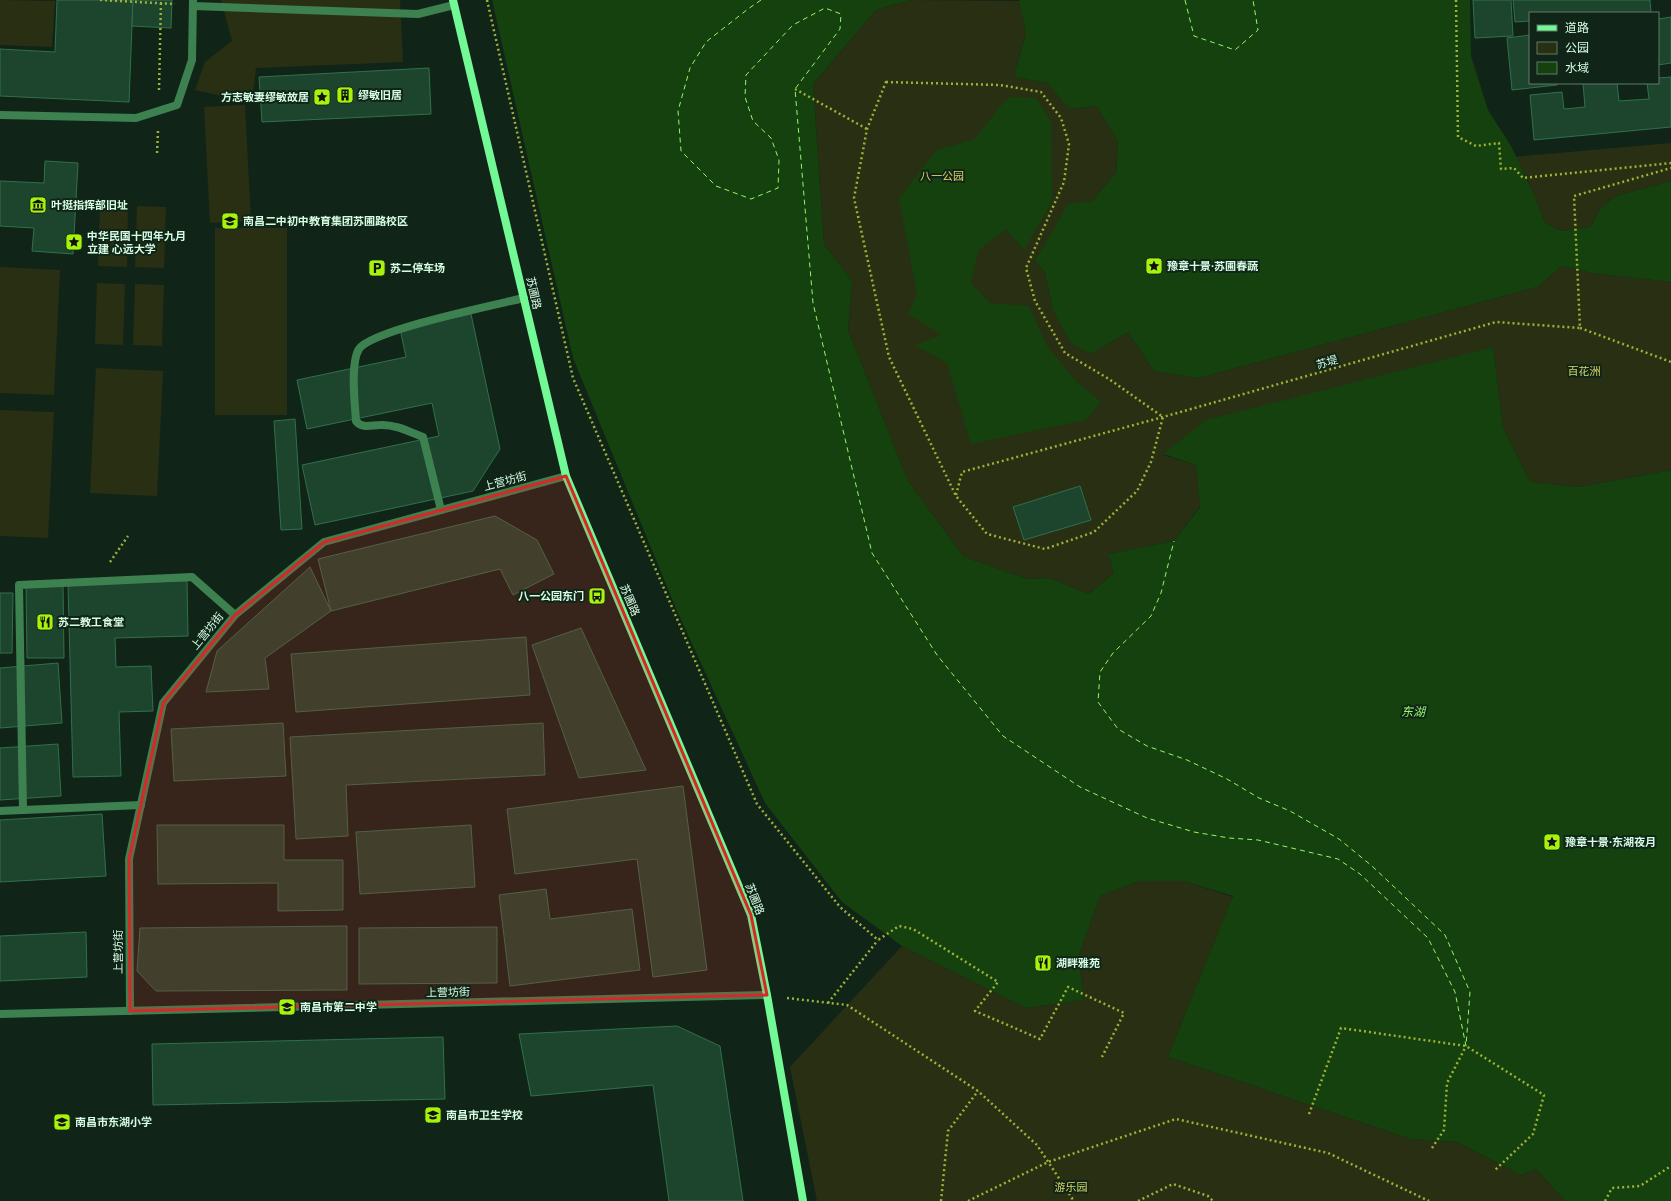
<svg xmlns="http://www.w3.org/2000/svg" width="1671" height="1201" viewBox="0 0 1671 1201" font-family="'Noto Sans','Noto Sans SC',sans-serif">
<rect width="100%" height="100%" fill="#102518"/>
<!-- green -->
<g fill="#292f13">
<path d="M0 0 55 1 52 47 0 45Z"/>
<path d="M221 0H400L403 62 256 68 252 103 195 90 205 62 232 41Z"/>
<path d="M911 0 1020 1 1026 33 1014 77 1047 83 1069 109 1097 106 1118 142 1116 173 1092 201 1035 261 1045 273 1053 310 1091 354 1128 332 1154 371 1198 378 1537 287 1562 266 1592 273 1671 282V470L1579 487 1530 482 1503 427 1493 347 1163 455 1196 465 1200 506 1174 541 1108 554 1114 573 1089 594 1049 578 1028 579 964 557 908 481 848 330 852 281 824 244 813 84 876 10Z"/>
<path d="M245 105 251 221 210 223 204 107Z"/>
<path d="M1671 143V181L1616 196 1601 208 1590 227 1562 231 1545 223C1536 201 1529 176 1514 157Z"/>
<path d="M100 205H128L127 267 98 266Z"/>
<path d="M137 206 166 207 164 268 135 267Z"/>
<rect x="215" y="228" width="72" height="187"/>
<path d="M0 267 60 270 54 395 0 393Z"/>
<path d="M97 283 125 284 123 345 95 344Z"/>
<path d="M135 284 164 285 162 346 133 345Z"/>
<path d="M96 368 163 371 157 496 90 493Z"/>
<path d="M0 410 54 412 48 538 0 536Z"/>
<path d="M1140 881H1183L1233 897 1168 1057 1411 1139 1457 1142 1521 1175 1536 1169 1565 1201H817L790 1067 902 946 1026 1008 1083 1000 1079 955 1100 896Z"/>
</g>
<!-- water -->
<g fill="#14410d">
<path d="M492 0H911L876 10 813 84 824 244 852 281 848 330 908 481 964 557 1028 579 1049 578 1089 594 1114 573 1108 554 1174 541 1200 507 1196 465 1163 454 1206 420 1493 347 1503 427 1530 482 1579 487 1671 470V1201H1565L1536 1169 1521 1175 1457 1142 1411 1139 1168 1057 1233 896 1183 881H1140L1100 896 1079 955 1083 1000 1026 1008 902 946 842 902 765 803 677 611 573 358Z"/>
<path d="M1019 0H1470L1471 56 1488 110 1511 146 1533 192 1545 223 1562 231 1590 227 1601 208 1616 196 1671 181V282L1592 273 1562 266 1537 287 1198 378 1154 371 1128 332 1091 354 1071 343 1053 310 1045 273 1035 261 1068 204 1092 201 1116 173 1118 142 1097 106 1069 109 1047 83 1014 77 1026 33Z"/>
<path d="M1010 97 1036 98 1051 121 1052 202 1024 250 1006 229 979 250 971 283 990 303 1029 306 1047 346 1076 381 1101 402 1086 420 971 444 947 363 915 345 942 335 908 314 917 295 899 198 937 150 975 139 1002 104Z"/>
</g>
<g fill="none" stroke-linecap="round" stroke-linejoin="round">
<!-- ferry -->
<g stroke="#96f76a" stroke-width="1" stroke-dasharray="5 4" stroke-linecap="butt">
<path d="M761 0 748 9 706 42 690 68 678 111 681 151 716 186 751 199 778 188 779 160 771 138 753 121 745 97 746 75 793 25 825 8 841 14 840 29 795 89 813 303 872 553 937 655 1003 736 1080 787 1147 818 1194 832 1229 838 1258 840 1338 859 1360 874 1428 938 1455 992 1466 1046 1470 992 1445 935 1408 900 1372 866 1339 839 1290 811 1259 798 1227 779 1187 760 1147 746 1118 729 1098 702 1100 672 1113 653 1151 616 1161 593 1174 541"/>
<path d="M1185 0 1194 36 1235 50 1258 30 1253 0"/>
</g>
</g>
<!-- building -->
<g fill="#1d452e" stroke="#30704b">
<path d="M57 0H133L129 102 0 96V49L55 52Z"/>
<path d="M133 0H172L171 28 132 26Z"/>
<path d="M1473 0H1511L1513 36 1475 38Z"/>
<path d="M1513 0H1650L1651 13H1530V21L1515 22Z"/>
<path d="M1671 17V63L1658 65V19Z"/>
<path d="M1530 35V83H1557V85L1512 90 1507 38Z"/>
<path d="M429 68 431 114 262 122 259 77Z"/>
<path d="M1671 77V127L1534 140 1530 95 1562 92 1564 109 1585 107 1583 83H1617L1619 101 1649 99 1647 83H1658V78Z"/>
<path d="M45 161 78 163 73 254 32 251 34 228 0 226V181L44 183Z"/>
<path d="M471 314 500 449 473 491 315 525 302 465 439 436 432 403 307 429 297 380 406 357 400 329Z"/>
<path d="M295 419 302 529 281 530 274 421Z"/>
<path d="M1080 486 1091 520 1024 540 1013 507Z"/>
<path d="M495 516 537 540 554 574 513 595 500 569 331 611 318 559Z"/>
<path d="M310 567 331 611 265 658 269 689 206 692 217 651Z"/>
<path d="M187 581 188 636 115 638 116 667 151 666 153 711 119 712 121 776 73 777 68 584Z"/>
<path d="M26 585H63L64 658H27Z"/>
<path d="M0 593H13L12 653H0Z"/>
<path d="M581 628 646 770 579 778 532 645Z"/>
<path d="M526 637 530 695 296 712 291 654Z"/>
<path d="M58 663 62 723 0 728V668Z"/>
<path d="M283 723 286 776 174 781 171 729Z"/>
<path d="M543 723 545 775 346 785 348 836 296 839 290 737Z"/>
<path d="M58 744 61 796 0 800V748Z"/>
<path d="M683 786 707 970 653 977 637 859 515 874 507 809Z"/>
<path d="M102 814 106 876 0 882V820Z"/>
<path d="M157 825H284V860H343V910L278 911V883L158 884Z"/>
<path d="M471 825 475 887 360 894 356 832Z"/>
<path d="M546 889 550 919 632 909 640 970 510 986 499 895Z"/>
<path d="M347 926V990L156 991 137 971 140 928Z"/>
<path d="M497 927V983L359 984V928Z"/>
<path d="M86 932 87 977 0 981V936Z"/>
<path d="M677 1026 720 1046 743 1201H669L653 1085 531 1096 519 1034Z"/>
<path d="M443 1037 445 1099 153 1105 152 1044Z"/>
</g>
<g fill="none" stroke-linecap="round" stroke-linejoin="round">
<!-- path -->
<g stroke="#9db236" stroke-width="2.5" stroke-dasharray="2 3" stroke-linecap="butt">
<path d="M100 0 175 4"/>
<path d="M487 0 573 378 757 804 840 907 878 940 899 926 913 929 998 982 975 1011 1040 1039 1068 987 1124 1013 1102 1057"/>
<path d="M1456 0 1458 137 1476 146 1499 143 1501 169 1514 168 1523 178 1671 163"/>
<path d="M886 82 1000 85 1041 92 1061 118 1069 144 1064 182 1026 268 1035 301 1065 353 1109 379 1163 417 1151 462 1137 491 1094 532 1045 549 987 534 956 496 889 357 854 198 867 129Z"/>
<path d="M795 89 867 129"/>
<path d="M159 90 161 0"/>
<path d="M157 153 158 131"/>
<path d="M1580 328 1671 362"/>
<path d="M956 495 962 472 1163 417 1496 322 1580 328 1574 196 1671 168"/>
<path d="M110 562 128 536"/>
<path d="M787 998 847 1005 978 1091 1037 1145 1072 1198V1201"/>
<path d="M828 1003 878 940"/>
<path d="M1309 1114 1341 1028 1466 1046 1544 1095 1533 1134 1494 1171"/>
<path d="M1432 1148 1444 1130 1447 1083 1466 1046"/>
<path d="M941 1201 948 1131 978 1091"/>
<path d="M968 1201 1048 1162 1176 1119 1328 1153 1429 1201"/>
<path d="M1138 1201 1173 1184 1208 1196 1213 1201"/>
<path d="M1605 1201 1612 1188 1640 1186 1671 1166"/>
</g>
<!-- lane -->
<g stroke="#3e8150" stroke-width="8">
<path d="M441 510 423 437C410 432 395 424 380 425 372 425 362 429 356 421 355 405 350 363 359 349 372 330 495 305 524 298"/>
<path d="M141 805 23 810 19 585 192 577 235 615"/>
<path d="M0 811 23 810"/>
</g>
<!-- street -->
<g stroke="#3e8150" stroke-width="8">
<path d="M193 6 418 14 454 5"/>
<path d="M0 115 136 118 177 105 192 60 193 0"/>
<path d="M130 1011 129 859 163 703 235 615 324 542 566 476"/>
<path d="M0 1014 767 995"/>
</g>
<!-- secondary -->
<path stroke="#72f894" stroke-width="8" d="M453 0 566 476 751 915 767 995 803 1201"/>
</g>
<!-- marked area -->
<path fill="#d62828" fill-opacity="0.2" stroke="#d62828" stroke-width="3" stroke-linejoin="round" d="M566 476 751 915 767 995 130 1011 129 859 163 703 235 615 324 542Z"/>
<!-- icons -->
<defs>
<g id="building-square" transform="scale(0.9)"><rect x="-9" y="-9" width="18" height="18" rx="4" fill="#a7f30c" stroke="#102518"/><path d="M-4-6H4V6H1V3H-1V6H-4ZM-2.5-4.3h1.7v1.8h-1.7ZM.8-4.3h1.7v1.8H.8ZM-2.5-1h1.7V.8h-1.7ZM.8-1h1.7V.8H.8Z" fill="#111"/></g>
<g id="sight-square" transform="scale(0.9)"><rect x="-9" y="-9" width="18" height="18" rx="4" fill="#a7f30c" stroke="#102518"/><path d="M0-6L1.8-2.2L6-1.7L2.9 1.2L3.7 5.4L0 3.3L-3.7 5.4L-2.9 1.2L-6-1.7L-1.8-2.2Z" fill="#111"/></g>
<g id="museum-square" transform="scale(0.9)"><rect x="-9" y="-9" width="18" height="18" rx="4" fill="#a7f30c" stroke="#102518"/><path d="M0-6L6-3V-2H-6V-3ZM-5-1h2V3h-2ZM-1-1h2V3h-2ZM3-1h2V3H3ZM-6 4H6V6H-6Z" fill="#111"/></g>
<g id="school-square" transform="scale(0.9)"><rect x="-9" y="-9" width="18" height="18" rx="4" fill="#a7f30c" stroke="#102518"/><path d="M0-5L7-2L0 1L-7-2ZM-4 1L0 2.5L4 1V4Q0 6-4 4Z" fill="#111"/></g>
<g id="parking-square" transform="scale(0.9)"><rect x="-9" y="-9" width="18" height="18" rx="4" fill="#a7f30c" stroke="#102518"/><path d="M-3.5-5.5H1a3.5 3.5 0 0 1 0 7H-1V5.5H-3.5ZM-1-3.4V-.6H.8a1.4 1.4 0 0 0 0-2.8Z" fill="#111"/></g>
<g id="bus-square" transform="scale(0.9)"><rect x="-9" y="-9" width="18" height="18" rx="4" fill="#a7f30c" stroke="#102518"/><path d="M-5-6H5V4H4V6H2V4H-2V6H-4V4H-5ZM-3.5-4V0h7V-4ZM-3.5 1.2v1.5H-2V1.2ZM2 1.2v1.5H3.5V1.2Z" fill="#111"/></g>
<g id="restaurant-square" transform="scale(0.9)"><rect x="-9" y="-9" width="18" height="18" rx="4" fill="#a7f30c" stroke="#102518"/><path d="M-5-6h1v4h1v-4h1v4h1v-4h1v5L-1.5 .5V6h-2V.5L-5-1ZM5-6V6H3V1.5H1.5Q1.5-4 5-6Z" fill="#111"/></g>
<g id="university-square" transform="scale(0.9)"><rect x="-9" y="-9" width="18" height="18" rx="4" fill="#a7f30c" stroke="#102518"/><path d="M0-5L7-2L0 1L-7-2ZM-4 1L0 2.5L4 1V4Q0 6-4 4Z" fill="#111"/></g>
</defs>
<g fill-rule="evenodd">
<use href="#building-square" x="345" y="95"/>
<use href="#sight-square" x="322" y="97"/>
<use href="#museum-square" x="38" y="205"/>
<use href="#school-square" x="230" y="221"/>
<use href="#sight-square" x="74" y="242"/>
<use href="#sight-square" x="1154" y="266"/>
<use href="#parking-square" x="377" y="268"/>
<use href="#bus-square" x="597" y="596"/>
<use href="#restaurant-square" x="45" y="622"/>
<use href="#sight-square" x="1552" y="842"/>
<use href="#restaurant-square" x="1043" y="963"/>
<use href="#school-square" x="287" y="1007"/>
<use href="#university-square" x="433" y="1115"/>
<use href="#school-square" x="62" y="1122"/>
</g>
<g text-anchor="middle" stroke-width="4" stroke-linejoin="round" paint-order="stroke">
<!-- poi labels -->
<g font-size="11" font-weight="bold" fill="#d6fde3" stroke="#102518" text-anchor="start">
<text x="358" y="99">缪敏旧居</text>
<text x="309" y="101" text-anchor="end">方志敏妻缪敏故居</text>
<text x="51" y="209">叶挺指挥部旧址</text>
<text x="243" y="225">南昌二中初中教育集团苏圃路校区</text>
<text x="87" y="240">中华民国十四年九月<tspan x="87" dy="13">立建 心远大学</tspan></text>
<text x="1167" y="270">豫章十景·苏圃春蔬</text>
<text x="390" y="272">苏二停车场</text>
<text x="584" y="600" text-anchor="end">八一公园东门</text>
<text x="58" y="626">苏二教工食堂</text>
<text x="1565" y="846">豫章十景·东湖夜月</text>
<text x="1056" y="967">湖畔雅苑</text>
<text x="300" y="1011">南昌市第二中学</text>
<text x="446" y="1119">南昌市卫生学校</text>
<text x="75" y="1126">南昌市东湖小学</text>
</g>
<!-- park labels -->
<g font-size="11" fill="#dad765" stroke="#102518">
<text x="942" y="180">八一公园</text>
<text x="1584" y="375">百花洲</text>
<text x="1071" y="1191">游乐园</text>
</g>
<!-- street labels -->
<g font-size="11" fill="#d6fde3" stroke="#102518">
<text transform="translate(534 293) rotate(77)" y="4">苏圃路</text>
<text transform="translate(1327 362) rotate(-16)" y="4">苏堤</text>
<text transform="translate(505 481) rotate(-15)" y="4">上营坊街</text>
<text transform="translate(630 600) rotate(67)" y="4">苏圃路</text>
<text transform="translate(207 631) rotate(-51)" y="4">上营坊街</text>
<text transform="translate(755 899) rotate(69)" y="4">苏圃路</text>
<text transform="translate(118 952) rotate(-90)" y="4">上营坊街</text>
<text transform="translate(448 992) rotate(-1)" y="4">上营坊街</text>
</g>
<!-- water labels -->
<g font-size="12" font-style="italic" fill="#96f76a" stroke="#102518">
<text x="1413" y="716">东湖</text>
</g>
</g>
<!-- legend -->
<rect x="1529" y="12" width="130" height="72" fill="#102518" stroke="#5f7b69"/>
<rect x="1537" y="25" width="20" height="6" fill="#72f894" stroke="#5f7b69"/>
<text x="1565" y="32" font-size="12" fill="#d6fde3">道路</text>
<rect x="1537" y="42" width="20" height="12" fill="#292f13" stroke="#5f7b69"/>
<text x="1565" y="52" font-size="12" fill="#d6fde3">公园</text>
<rect x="1537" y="62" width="20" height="12" fill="#14410d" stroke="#5f7b69"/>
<text x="1565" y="72" font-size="12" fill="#d6fde3">水域</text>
</svg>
